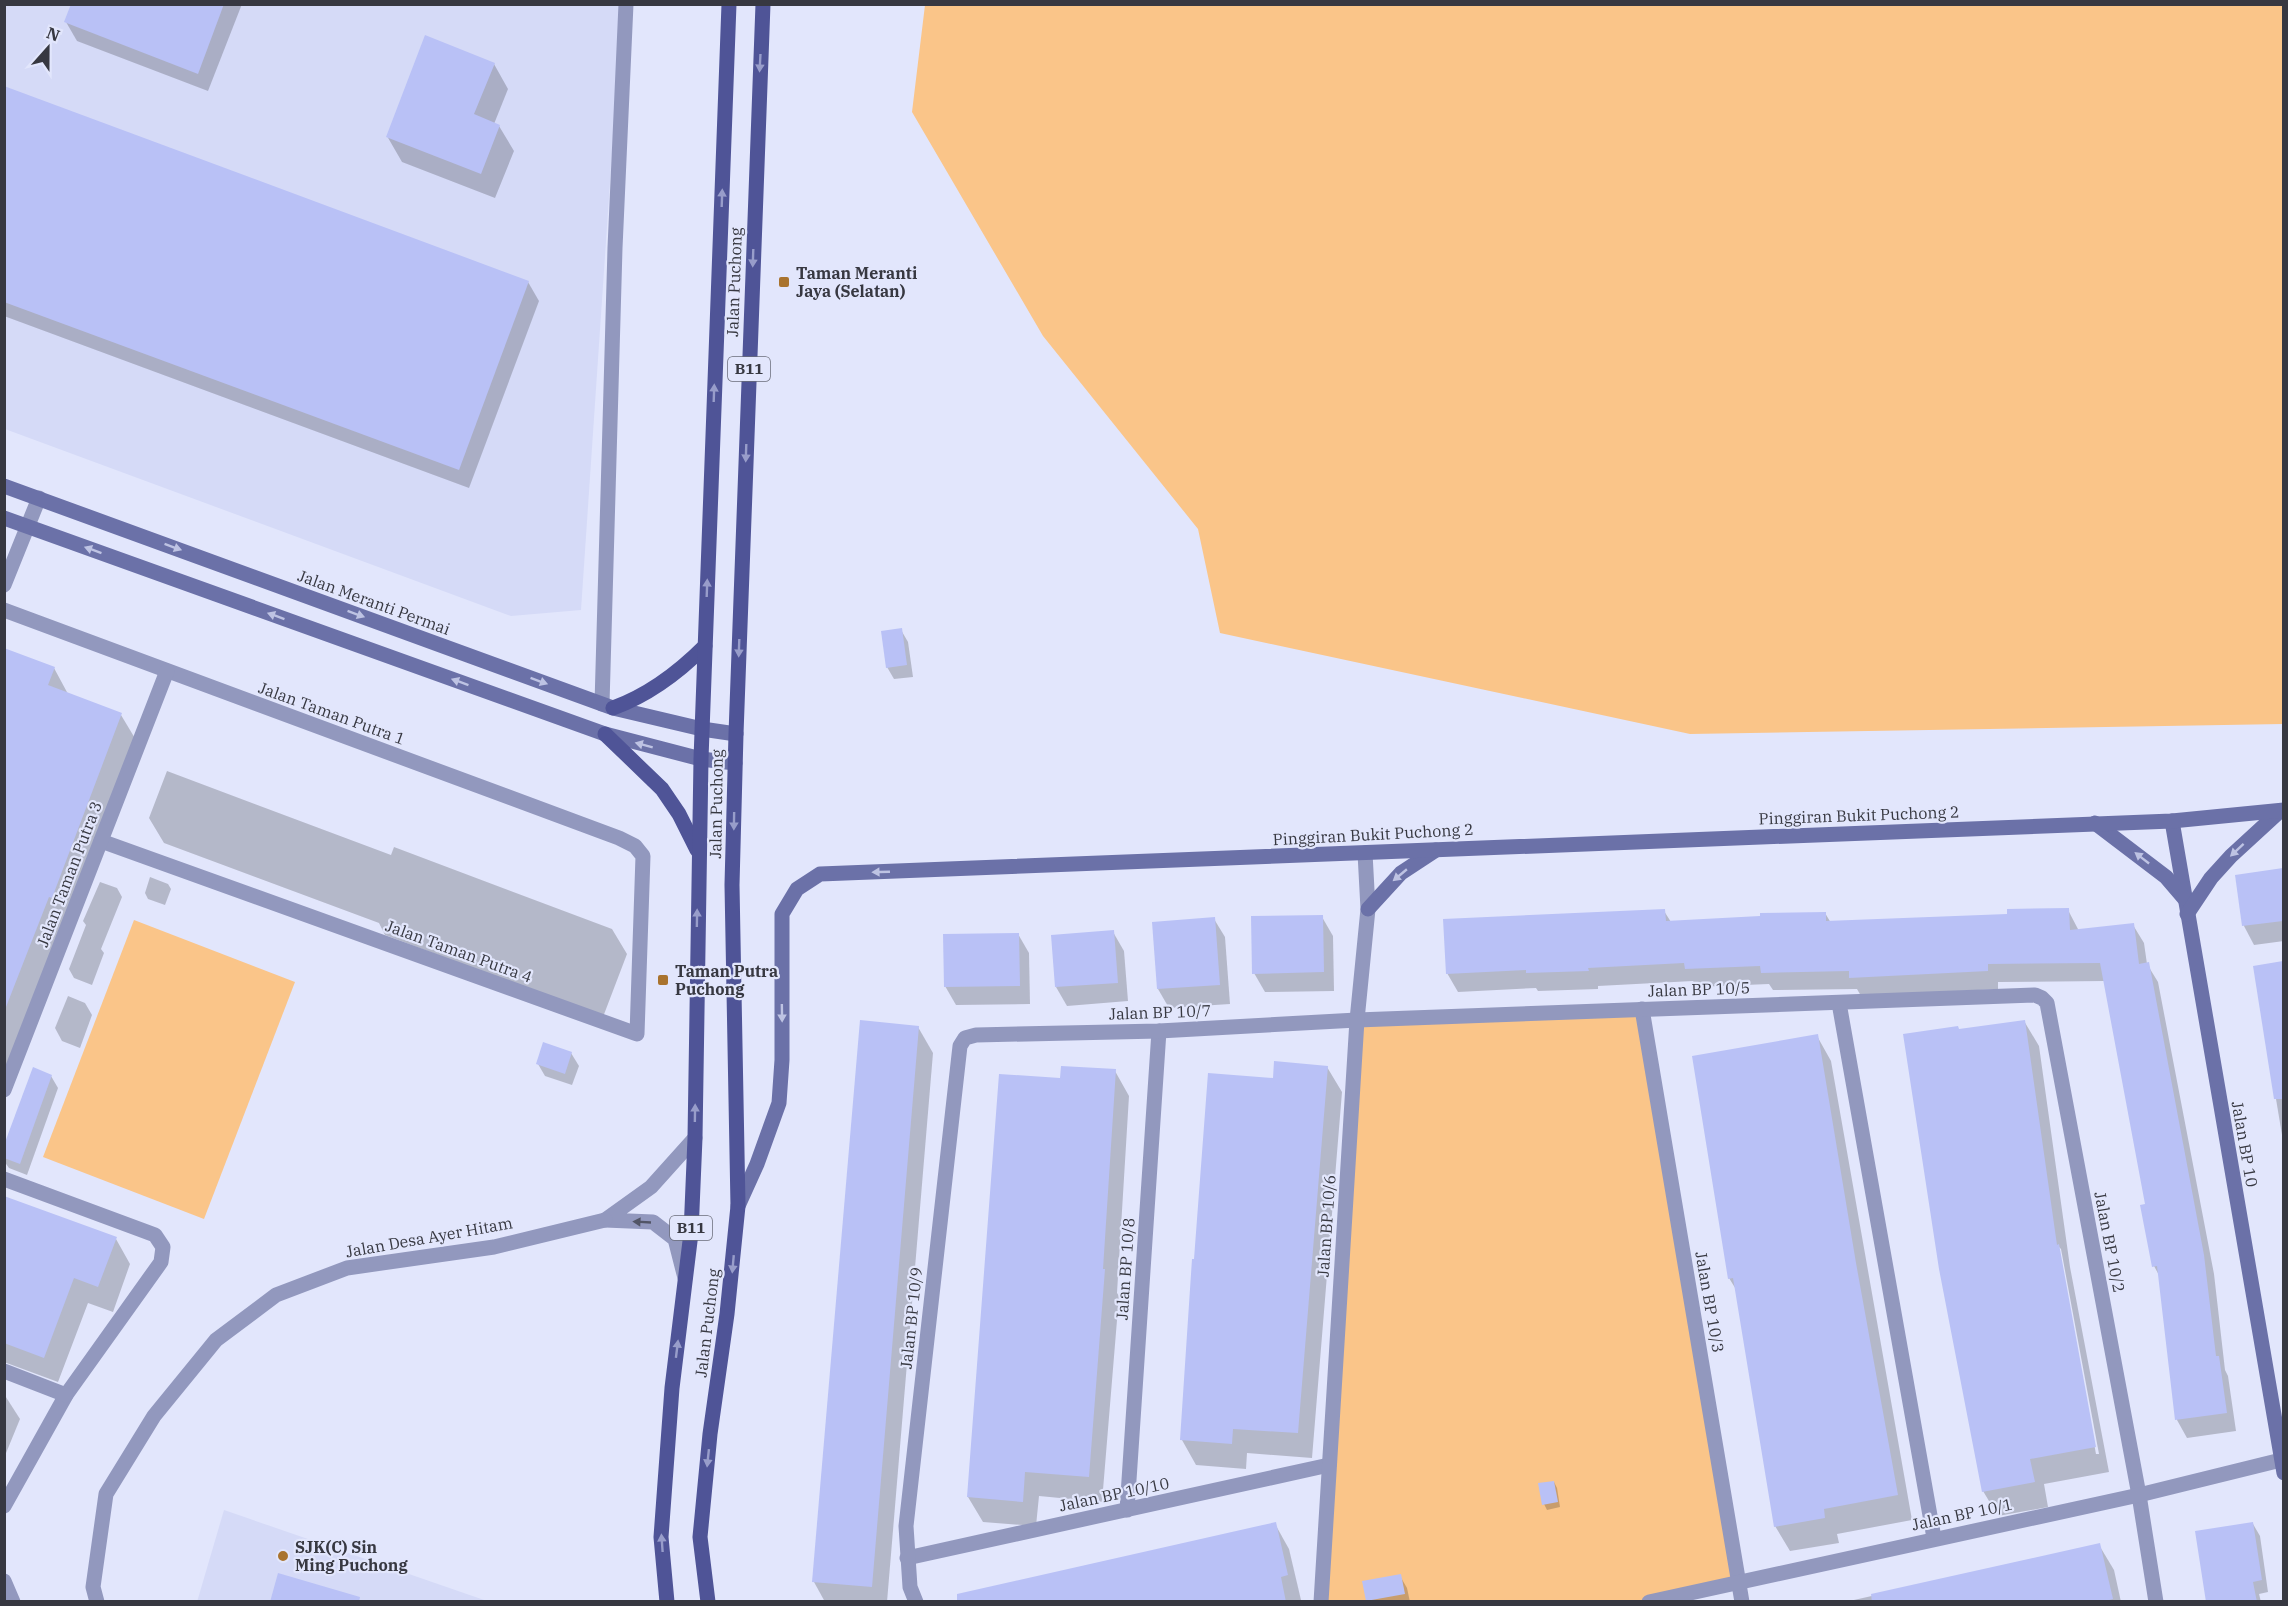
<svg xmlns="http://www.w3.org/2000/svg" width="2288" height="1606" viewBox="0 0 2288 1606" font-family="'IBM Plex Serif',serif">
<rect width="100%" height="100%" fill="#e2e6fc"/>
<!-- built -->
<g fill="#d5daf7">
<path d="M4 5H622L581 610 511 616 5 429Z"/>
<path d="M224 1510 487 1601 197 1602Z"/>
</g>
<!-- green -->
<g fill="#fac589">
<path d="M925 5H2283V724L1690 734 1220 633 1198 529 1043 336 912 112Z"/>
<path d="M134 920 295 982 204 1219 43 1157Z"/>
<path d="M1642 1009 1739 1582 1649 1602H1322L1357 1020Z"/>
</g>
<!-- shadow -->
<g fill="#0003" fill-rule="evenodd">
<path d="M73 4H242L208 91 77 41 66 22Z"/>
<path d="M494 64 508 89 494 124 499 126 514 151 495 198 402 162 387 136Z"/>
<path d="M4 88 528 282 539 301 469 488 4 316Z"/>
<path d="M901 630 908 642 913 677 894 679 887 667Z"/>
<path d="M4 650 54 668 68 694 121 715 136 740 4 1071Z"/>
<path d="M167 771 391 855 394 847 612 929 627 954 603 1017 385 935 379 923 164 843 149 818Z"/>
<path d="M2284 870V941L2254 945 2244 926 2237 876Z"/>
<path d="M150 877 168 884 171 889 165 905 148 899 145 893Z"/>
<path d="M100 882 117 888 122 897 101 949 104 953 92 985 74 978 69 969 86 925 83 921Z"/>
<path d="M2068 910 2079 931 2133 925 2144 943 2147 964 2158 982 2214 1274 2225 1370 2228 1376 2236 1431 2187 1438 2177 1420 2160 1277 2154 1266 2147 1205 2105 981 1998 982V989L1861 996 1857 989 1773 990 1769 984 1697 987 1693 981 1598 986V989L1538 991 1536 988 1458 992 1447 973 1664 911 1671 922 1825 913 1831 923 2009 916Z"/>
<path d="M1322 917 1333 936 1334 991 1265 992 1254 973Z"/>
<path d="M1214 919 1225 937 1230 1004 1169 1008 1158 989Z"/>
<path d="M1113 932 1124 951 1128 1001 1067 1006 1056 987Z"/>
<path d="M1018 934 1029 953 1030 1004 956 1005 945 986Z"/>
<path d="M2284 963V1147L2254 967Z"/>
<path d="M68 996 85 1003 92 1015 80 1048 62 1041 55 1028Z"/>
<path d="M2024 1021 2039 1046 2070 1267 2109 1472 2044 1484 2048 1507 1998 1516 1983 1491 1959 1030ZM2057 1245 2061 1249 2099 1454H2096Z"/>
<path d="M918 1027 933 1053 887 1602H825L814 1582Z"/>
<path d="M1817 1036 1831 1061 1912 1520 1837 1534 1839 1543 1790 1551 1775 1526 1737 1291 1729 1278Z"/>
<path d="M571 1053 579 1066 572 1085 545 1076 538 1064Z"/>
<path d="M1327 1067 1342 1092 1312 1458 1247 1453 1246 1469 1196 1465 1182 1440 1274 1080Z"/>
<path d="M1115 1071 1129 1096 1117 1293 1119 1296 1102 1502 1039 1496 1036 1526 983 1522 968 1497 1062 1080Z"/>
<path d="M51 1076 58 1088 27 1175 9 1168 4 1161V1149Z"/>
<path d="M4 1198 116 1239 130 1264 113 1312 88 1303 58 1382 4 1362Z"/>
<path d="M4 1394 20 1419 4 1458Z"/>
<path d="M1554 1482 1557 1488 1560 1507 1547 1510 1544 1504Z"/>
<path d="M1275 1524 1289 1549 1301 1600 979 1602Z"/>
<path d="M2253 1524 2260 1536 2268 1592 2259 1594 2261 1602H2208Z"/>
<path d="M2099 1545 2114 1570 2121 1602H1845Z"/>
<path d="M1400 1576 1407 1588 1410 1602H1367L1364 1583Z"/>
</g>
<!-- building -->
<g fill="#b9c1f6">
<path d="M71 4H224L198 74 64 22Z"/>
<path d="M425 35 495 63 474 114 500 125 481 174 386 137Z"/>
<path d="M4 86 529 281 459 470 4 302Z"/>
<path d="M902 628 907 665 886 668 881 631Z"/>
<path d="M4 648 55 667 48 685 122 713 52 898 49 897 6 1007Z"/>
<path d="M2283 868V921L2242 926 2235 875Z"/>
<path d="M2069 908 2070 930 2134 923 2139 964 2149 962 2204 1255 2216 1356H2219L2227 1413 2175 1420 2157 1266 2152 1267 2140 1205 2145 1204 2100 963 1988 964V971L1849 978V971L1761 973 1760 966 1685 969 1684 963 1588 968 1589 971 1526 973V970L1446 974 1443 919 1665 909 1666 921 1760 916V913L1826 912V921L2007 914V909Z"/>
<path d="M1323 915 1324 972 1252 974 1251 916Z"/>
<path d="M1215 917 1220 985 1157 989 1152 922Z"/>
<path d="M1114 930 1118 983 1055 987 1051 935Z"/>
<path d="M1019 933 1020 986 944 987 943 934Z"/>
<path d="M2283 961V1099H2274L2253 966Z"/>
<path d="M860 1020 919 1026 872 1587 812 1582Z"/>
<path d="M2025 1020 2057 1245 2059 1244 2096 1447 2030 1459 2035 1482 1982 1492 1939 1269 1903 1034 1958 1026 1959 1029Z"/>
<path d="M1818 1034 1856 1263 1898 1495 1824 1509 1825 1518 1774 1527 1733 1278 1728 1279 1692 1056Z"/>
<path d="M543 1042 572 1052 565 1074 536 1064Z"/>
<path d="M1274 1061 1328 1066 1298 1433 1233 1429 1232 1444 1180 1440 1192 1259H1194L1208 1073 1273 1078Z"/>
<path d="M1061 1066 1116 1069 1103 1269H1105L1089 1477 1025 1472 1023 1502 967 1497 999 1074 1060 1078Z"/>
<path d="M33 1067 52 1075 20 1164 4 1158V1145Z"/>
<path d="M4 1196 117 1237 98 1287 74 1278 44 1358 4 1343Z"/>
<path d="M1554 1481 1558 1502 1542 1505 1538 1483Z"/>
<path d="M1276 1522 1288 1575 1281 1577 1286 1602H957V1594Z"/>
<path d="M2253 1522 2262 1580 2253 1582 2257 1602H2206L2195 1531Z"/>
<path d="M2100 1543 2113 1599 2102 1602H1872L1871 1594Z"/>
<path d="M278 1573 360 1597 359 1602H270Z"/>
<path d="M1401 1574 1405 1594 1366 1601 1362 1581Z"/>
</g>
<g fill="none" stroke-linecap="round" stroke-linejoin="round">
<!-- street -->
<g stroke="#9298be" stroke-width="15">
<path d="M4 585 39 498"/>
<path d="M4 610 619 838 635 846 643 856 637 1034 101 841"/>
<path d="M602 704 615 248 626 4"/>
<path d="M1839 1003 1934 1538"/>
<path d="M1642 1009 1742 1602"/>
<path d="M4 1090 167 671"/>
<path d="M4 1179 155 1235 163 1247 161 1262 66 1395 4 1506"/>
<path d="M685 1278 675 1239 653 1222 605 1220 651 1187 695 1138"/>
<path d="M4 1371 66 1395"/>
<path d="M1127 1510 1159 1031"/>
<path d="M907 1558 1329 1465"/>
<path d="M4 1581 13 1602"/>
<path d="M97 1602 93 1587 106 1494 154 1416 216 1340 276 1295 347 1268 494 1247 605 1220"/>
<path d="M916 1602 910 1587 906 1526 960 1046 965 1038 976 1035 1159 1031 1357 1020 2035 995 2042 998 2047 1003 2139 1495 2156 1602"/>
<path d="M1321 1602 1357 1020 1368 909 1365 853"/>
<path d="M1649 1602 2139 1495 2281 1460"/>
</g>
<!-- secondary -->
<g stroke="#6b71a8" stroke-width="15">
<path d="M4 486 613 708 702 729 736 734"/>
<path d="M4 518 605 734 701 759 735 763"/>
<path d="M2172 821 2284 1473"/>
<path d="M2095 823 2166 877 2184 898"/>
<path d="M1368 909 1401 873 1436 850"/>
<path d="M2187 914 2211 878 2231 856 2280 811"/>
<path d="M738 1206 757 1164 779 1103 782 1060V914L797 889 820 874 2172 821 2284 810"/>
</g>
<!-- primary -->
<g stroke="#4f5497" stroke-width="15">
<path d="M613 708C649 695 678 673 705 646"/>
<path d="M605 734 662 789 679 814 697 850"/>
<path d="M667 1602 661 1537 672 1388 691 1233 695 1138 701 759 729 4"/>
<path d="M708 1602 700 1537 710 1434 727 1314 738 1206 732 885 736 734 763 4"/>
</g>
</g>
<!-- one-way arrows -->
<defs><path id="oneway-solid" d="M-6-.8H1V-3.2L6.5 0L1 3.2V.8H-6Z" transform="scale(1.5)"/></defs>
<g fill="#989dca">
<use href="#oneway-solid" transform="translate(760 63) rotate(93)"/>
<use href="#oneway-solid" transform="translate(722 198) rotate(-88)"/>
<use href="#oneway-solid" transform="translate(753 258) rotate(92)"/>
<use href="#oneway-solid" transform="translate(714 393) rotate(-88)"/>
<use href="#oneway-solid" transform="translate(746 453) rotate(92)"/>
<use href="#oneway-solid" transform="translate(707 588) rotate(-88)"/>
<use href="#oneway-solid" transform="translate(739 648) rotate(92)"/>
<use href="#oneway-solid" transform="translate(734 821) rotate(91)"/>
<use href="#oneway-solid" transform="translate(697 918) rotate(-89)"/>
<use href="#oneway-solid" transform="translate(695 1113) rotate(-89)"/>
<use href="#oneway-solid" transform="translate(733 1264) rotate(95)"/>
<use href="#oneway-solid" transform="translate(677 1349) rotate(-83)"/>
<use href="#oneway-solid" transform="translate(708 1458) rotate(96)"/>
<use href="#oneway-solid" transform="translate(662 1543) rotate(-94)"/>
</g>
<g fill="#bec3e3">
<use href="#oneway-solid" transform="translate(173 547) rotate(20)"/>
<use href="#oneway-solid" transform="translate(93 550) rotate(-160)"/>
<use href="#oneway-solid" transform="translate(356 614) rotate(20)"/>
<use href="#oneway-solid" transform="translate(276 616) rotate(-160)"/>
<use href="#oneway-solid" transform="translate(539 681) rotate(20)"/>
<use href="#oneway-solid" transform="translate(460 682) rotate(-160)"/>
<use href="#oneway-solid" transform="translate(644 745) rotate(-165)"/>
<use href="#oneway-solid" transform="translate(2237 850) rotate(137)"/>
<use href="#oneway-solid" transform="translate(2142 858) rotate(-142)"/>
<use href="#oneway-solid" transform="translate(881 872) rotate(178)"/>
<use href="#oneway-solid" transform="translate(1400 875) rotate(140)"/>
<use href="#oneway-solid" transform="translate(782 1013) rotate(89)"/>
</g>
<use fill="#525566" href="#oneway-solid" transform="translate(642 1222) rotate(-177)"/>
<!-- markers -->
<g fill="#a9732e" stroke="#e2e6fc" stroke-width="2">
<rect x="778" y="276" width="12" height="12" rx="3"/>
<rect x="657" y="974" width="12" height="12" rx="3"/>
<circle cx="283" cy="1556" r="6"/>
</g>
<g text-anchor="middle" stroke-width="4.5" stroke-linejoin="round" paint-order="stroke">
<!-- shield labels -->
<g fill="#e2e6fc" stroke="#6a6c79" stroke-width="1.5">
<rect x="728" y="357" width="42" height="24" rx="4.5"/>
<rect x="670" y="1216" width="42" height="24" rx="4.5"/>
</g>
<g font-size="15" font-weight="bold" fill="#373841">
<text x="749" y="374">B11</text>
<text x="691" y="1233">B11</text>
</g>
<!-- poi labels -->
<g font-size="16" font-weight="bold" fill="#373841" stroke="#e2e6fc" text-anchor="start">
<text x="796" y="279">Taman Meranti<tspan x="796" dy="18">Jaya (Selatan)</tspan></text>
<text x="675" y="977">Taman Putra<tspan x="675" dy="18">Puchong</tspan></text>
<text x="295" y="1553">SJK(C) Sin<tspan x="295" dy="18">Ming Puchong</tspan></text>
</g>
<!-- street labels -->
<g font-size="16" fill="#373841" stroke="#e2e6fc">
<text transform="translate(734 282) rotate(-88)" y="6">Jalan Puchong</text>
<text transform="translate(374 602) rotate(20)" y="6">Jalan Meranti Permai</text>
<text transform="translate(332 713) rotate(20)" y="6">Jalan Taman Putra 1</text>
<text transform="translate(716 804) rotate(-89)" y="6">Jalan Puchong</text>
<text transform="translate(1859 815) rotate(-2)" y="6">Pinggiran Bukit Puchong 2</text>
<text transform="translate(1373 834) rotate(-3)" y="6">Pinggiran Bukit Puchong 2</text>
<text transform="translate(69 874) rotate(-69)" y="6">Jalan Taman Putra 3</text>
<text transform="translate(459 951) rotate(20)" y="6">Jalan Taman Putra 4</text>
<text transform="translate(1699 989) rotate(-2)" y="6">Jalan BP 10/5</text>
<text transform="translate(1160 1012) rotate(-2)" y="6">Jalan BP 10/7</text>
<text transform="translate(2245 1144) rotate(80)" y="6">Jalan BP 10</text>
<text transform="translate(1326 1226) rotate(-86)" y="6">Jalan BP 10/6</text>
<text transform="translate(429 1237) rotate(-10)" y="6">Jalan Desa Ayer Hitam</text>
<text transform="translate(2110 1242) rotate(79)" y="6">Jalan BP 10/2</text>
<text transform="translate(1125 1269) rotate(-86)" y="6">Jalan BP 10/8</text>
<text transform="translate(1710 1302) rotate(80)" y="6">Jalan BP 10/3</text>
<text transform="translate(911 1318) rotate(-84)" y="6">Jalan BP 10/9</text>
<text transform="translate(707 1323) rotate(-83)" y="6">Jalan Puchong</text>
<text transform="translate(1114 1494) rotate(-12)" y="6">Jalan BP 10/10</text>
<text transform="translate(1962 1514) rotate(-12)" y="6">Jalan BP 10/1</text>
</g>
</g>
<!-- border -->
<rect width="2288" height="1606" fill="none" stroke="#373841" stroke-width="12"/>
<!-- north arrow -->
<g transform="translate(48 48) rotate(21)" stroke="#e2e6fc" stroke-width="4.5" paint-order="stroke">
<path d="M0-4.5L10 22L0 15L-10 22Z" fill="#373841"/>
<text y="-9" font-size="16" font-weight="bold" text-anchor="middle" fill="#373841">N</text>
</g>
</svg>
